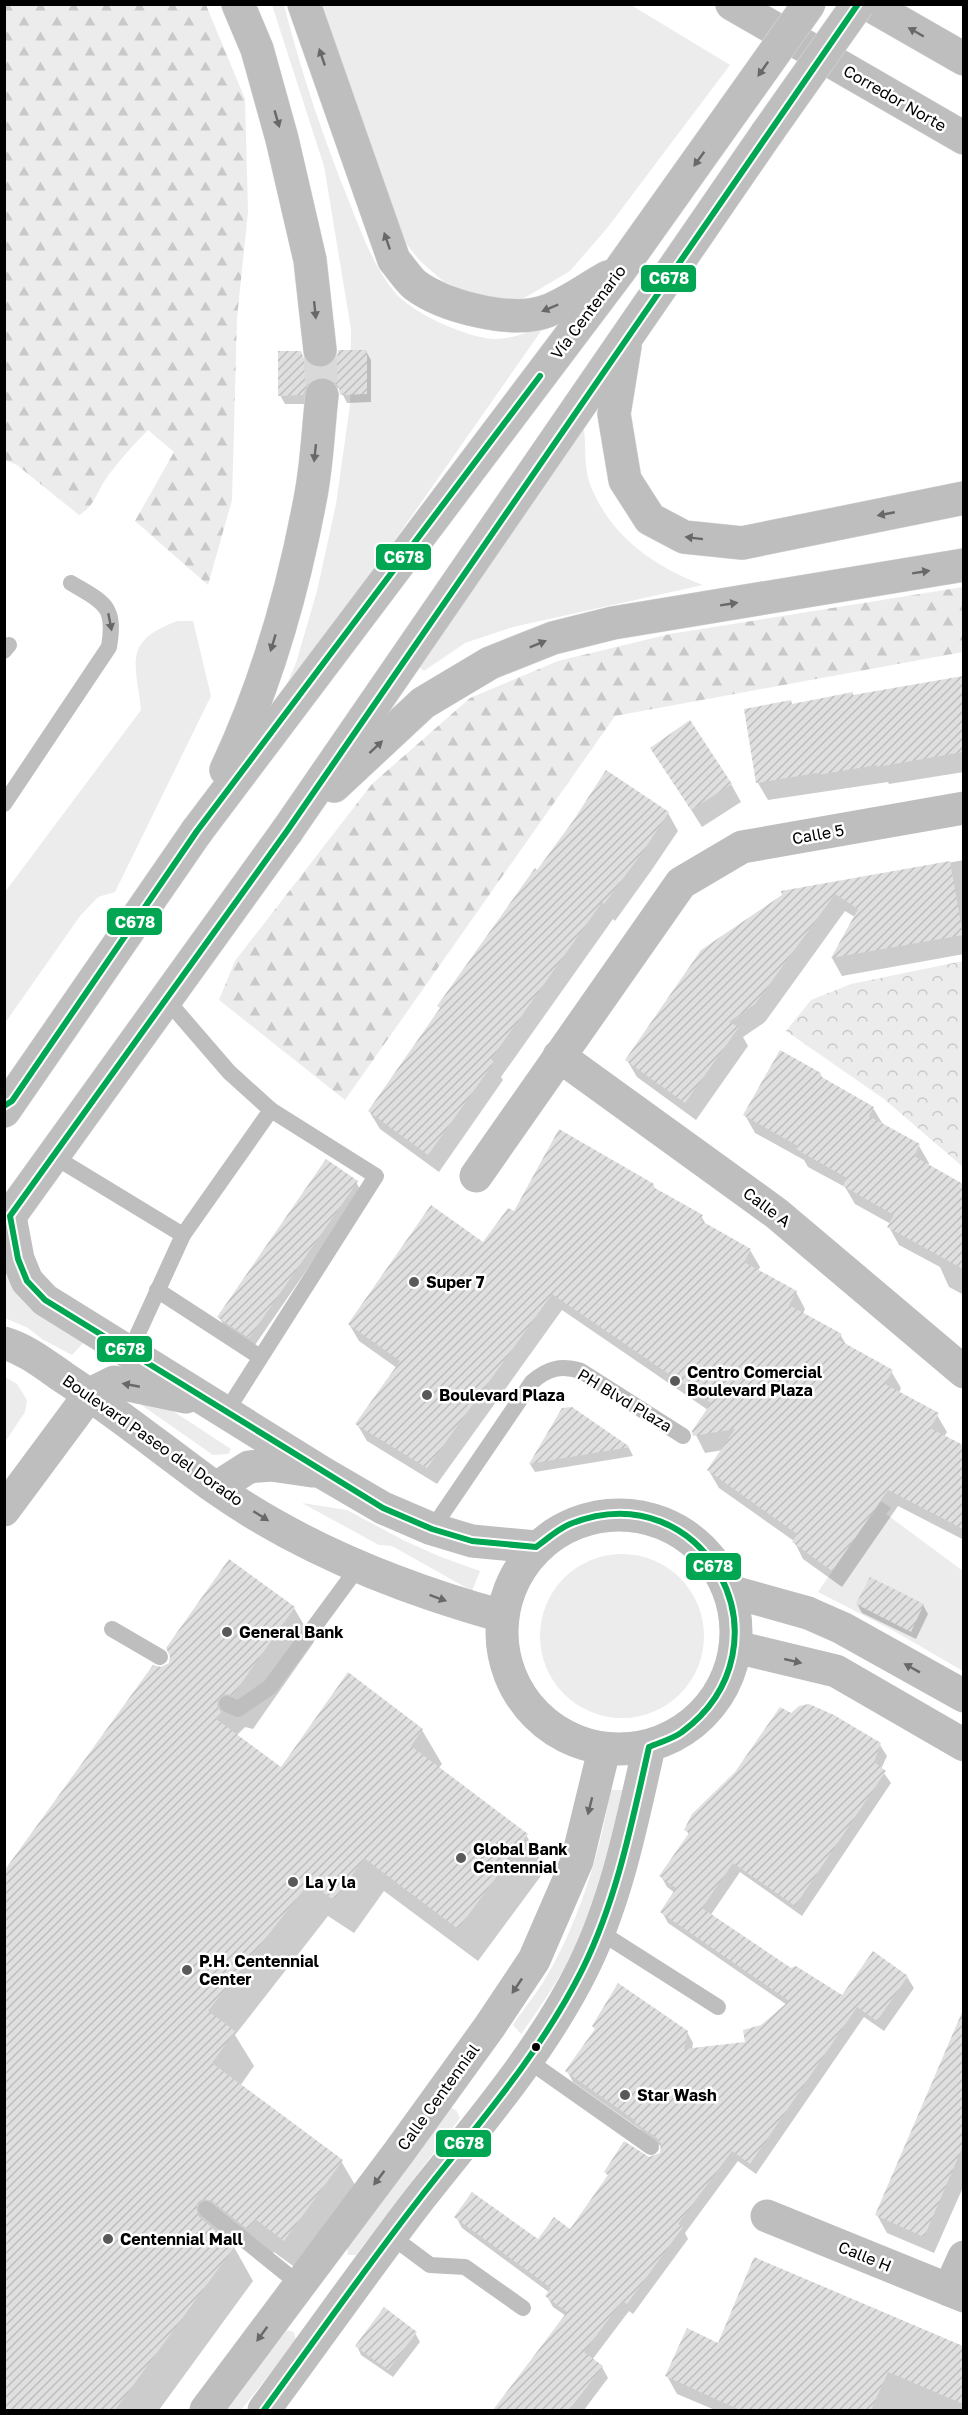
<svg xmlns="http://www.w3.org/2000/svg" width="968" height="2415" viewBox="0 0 968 2415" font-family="'Golos Text',sans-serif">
<defs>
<pattern id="forest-firs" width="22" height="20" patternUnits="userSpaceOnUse" patternTransform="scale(1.5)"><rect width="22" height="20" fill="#ececec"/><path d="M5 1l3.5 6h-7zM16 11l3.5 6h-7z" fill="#c9c9c9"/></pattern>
<pattern id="park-crowns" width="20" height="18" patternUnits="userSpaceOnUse" patternTransform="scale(1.5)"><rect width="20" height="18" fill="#ececec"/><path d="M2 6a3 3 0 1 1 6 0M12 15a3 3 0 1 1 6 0" fill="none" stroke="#c9c9c9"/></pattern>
<pattern id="building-hatch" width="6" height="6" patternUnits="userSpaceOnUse" patternTransform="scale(1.5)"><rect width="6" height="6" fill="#dfdfdf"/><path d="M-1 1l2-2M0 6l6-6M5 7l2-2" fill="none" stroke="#bebebe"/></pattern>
</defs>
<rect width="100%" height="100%" fill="#fff"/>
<!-- green -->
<g fill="#ececec">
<path d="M272 5H284C301 72 324 140 350 204 362 234 373 265 393 290 409 312 467 338 494 339 513 339 529 332 546 324L276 710 296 663 317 591 336 504 350 405 351 329 324 166Z"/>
<path d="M318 5H631L730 65 608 227 570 271 521 300 482 298 444 282 419 260 398 233Z"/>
<path d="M584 429C586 446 584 468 590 484 610 536 653 566 703 585L513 627 465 643 424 671 417 665Z"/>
<path d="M177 621H193L211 696 115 892 98 897 80 916 5 1023V892L141 710C136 662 122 642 177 621Z"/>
<path d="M11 1271 86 1340 72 1355 42 1339 28 1328 5 1318 4 1279Z"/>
<path d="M5 1377 17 1384 27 1400 25 1412 5 1442Z"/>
<path d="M150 1396 231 1449 228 1454 213 1455 130 1397Z"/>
<path d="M881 1501 891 1508 886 1514 963 1571V1671L894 1631 818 1592Z"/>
<path d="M302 1503 347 1510 405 1541 441 1557 480 1571 472 1591 392 1546 379 1545Z"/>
<circle cx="622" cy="1636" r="82"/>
<path d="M610 1790H625C615 1828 606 1868 593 1906 577 1952 550 1994 521 2034L513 2025C522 2011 533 1998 542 1984 576 1930 601 1853 610 1790Z"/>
<path d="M451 2108 456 2110 460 2118 356 2255H348L347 2247Z"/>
<path d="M287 2330 294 2332 296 2341 241 2410H223Z"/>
</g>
<!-- forest -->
<g fill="url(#forest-firs)">
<path d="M5 4 206 5 245 99 248 212 237 318 232 500 208 585 135 521 174 452 148 430C134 444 119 461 107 477 97 491 95 506 79 515L17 465 5 460Z"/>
<path d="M963 587V652L615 716 345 1100 219 1000 235 961 372 784 470 698 558 661 670 634Z"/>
</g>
<!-- park -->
<path fill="url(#park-crowns)" d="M963 961H964L963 1167 884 1099 786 1031 811 1000 851 984Z"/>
<!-- shadow -->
<g fill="#0003">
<path d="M366 351 371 360V402L347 403 340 389 329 384 308 404H285L280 395 300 352 307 365 311 368 322 370Z"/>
<path d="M964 677V772L889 784 888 782 768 800 758 783 792 705 853 697Z"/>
<path d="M652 748 731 784 741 802 702 827Z"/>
<path d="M668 813 678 831 651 871 615 921 613 919 501 1077 503 1080 439 1172 380 1129 369 1111 537 872Z"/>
<path d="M964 860V954L842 976 832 958 855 917 845 911 765 1022 743 1037 748 1046 696 1120 637 1077 627 1060 783 896V892Z"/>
<path d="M820 1074 824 1080 873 1108 884 1126 919 1146 929 1163 928 1166 964 1186V1295L949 1287 940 1267 899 1245 889 1227 891 1224 855 1204 845 1187 808 1167 804 1160 755 1133 745 1115Z"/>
<path d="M356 1182 361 1191 255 1345 224 1325 219 1317Z"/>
<path d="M653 1185 657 1192 701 1216 707 1226 750 1250 760 1267 758 1271 796 1292 805 1309 803 1314 841 1336 847 1346 891 1371 901 1388 899 1393 937 1415 947 1432 944 1437 964 1447V1540L898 1506 842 1587 803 1559 794 1541 719 1488 709 1471 723 1450 705 1453 694 1431 708 1410 562 1310 437 1484 367 1441 357 1424 397 1368 359 1341 349 1324 484 1244 514 1213Z"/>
<path d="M572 1408 629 1448 633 1456 535 1472 530 1464 563 1410Z"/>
<path d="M229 1562 294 1608 314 1642 253 1729 245 1727 236 1736 281 1769 422 1730 442 1764 438 1769 526 1835 546 1869 478 1961 384 1891 354 1933 328 1916 235 2035 254 2066 240 2086 341 2161 361 2195 304 2274 274 2252 267 2262 223 2233 219 2235 234 2247 253 2281 159 2410H4V1873L161 1669 170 1664Z"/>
<path d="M857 1604 923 1605 928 1614 916 1639 862 1613Z"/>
<path d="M791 1715 880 1745 887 1756 881 1769 891 1783 802 1916 740 1872 710 1916 791 1970 842 1997 873 1953 907 1977 914 1988 884 2031 864 2017 756 2174 738 2161 685 2233 688 2239 633 2314 629 2311 592 2360 602 2367 608 2378 584 2410H495L566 2316 553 2307 547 2296 550 2293 462 2228 456 2217 538 2241 571 2231 609 2177 606 2172 649 2159 661 2154 662 2147 643 2134 640 2129 573 2082 567 2071 687 2032 693 2043 692 2050 747 2043 787 2005 668 1923 662 1912 675 1893 667 1887 661 1876 689 1835 686 1829Z"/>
<path d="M964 2010V2185L934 2253 887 2233 877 2215Z"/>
<path d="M755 2259 964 2348V2410H715L677 2394 667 2376 718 2345Z"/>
<path d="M415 2333 420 2342 393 2377 361 2355 357 2346Z"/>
</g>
<!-- building -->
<g fill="url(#building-hatch)">
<path d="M338 350H367V394L340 395 339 387 333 380 323 376 314 378 307 384 303 395 278 396V351H301L305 362 312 367 321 369 332 365 337 358Z"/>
<path d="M963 676V752L877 767V765L817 775V773L756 783 744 709 791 700 792 704 853 692V695Z"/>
<path d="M690 720 732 784 691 810 650 748Z"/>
<path d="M606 770 669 812 642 853 604 904 602 902 491 1059 494 1062 428 1155 368 1111 440 1008 437 1006 535 868 537 870 573 821Z"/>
<path d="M950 861 963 935 831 958 858 909 835 894 755 1004 729 1022 739 1027 685 1103 625 1060 701 950 782 895 781 891Z"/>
<path d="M780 1050 821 1073 820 1076 874 1107 869 1116 920 1144 914 1156 963 1184V1269L887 1227 894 1215 843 1186 847 1178 796 1149 798 1146 743 1115Z"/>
<path d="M559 1129 654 1184 653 1187 703 1215 700 1220 751 1249 744 1262 797 1291 789 1305 842 1334 839 1340 893 1370 885 1384 939 1413 930 1428 963 1445V1529L888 1490 832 1571 792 1542 797 1534 707 1470 735 1429 693 1436 692 1431 711 1403 552 1294 427 1468 355 1424 400 1361 348 1324 431 1205 483 1242 508 1208 514 1211Z"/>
<path d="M326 1159 358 1181 249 1338 217 1317Z"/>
<path d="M572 1407 630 1447 529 1464 562 1408Z"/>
<path d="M229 1559 295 1607 233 1695 225 1694 218 1699 217 1706 221 1712 216 1719 281 1767 348 1672 423 1729 411 1746 528 1834 458 1929 364 1858 334 1900 309 1883 208 2011 235 2031 212 2063 343 2160 284 2241 255 2219 247 2229 212 2201 203 2199 198 2202 196 2208 199 2217 235 2246 115 2410H4V1871L153 1665 161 1667 169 1663 170 1656 166 1648Z"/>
<path d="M870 1577 924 1604 911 1632 856 1604Z"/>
<path d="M809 1704 834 1715 881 1743 874 1762 886 1771 795 1906 733 1863 702 1908 791 1968 796 1966 842 1995 873 1951 908 1976 877 2021 857 2007 750 2164 732 2151 678 2224 683 2227 627 2304 622 2301 584 2352 603 2366 569 2410H493L567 2312 545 2296 551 2288 454 2217 472 2192 538 2239 554 2217 570 2229 608 2175 604 2172 624 2141 649 2157 660 2153 661 2143 657 2138 635 2123 636 2121 565 2071 595 2029 592 2026 618 1983 688 2031 684 2049 745 2042 743 2030 761 2025 789 2001 660 1912 676 1888 659 1876 689 1833 684 1830 692 1814 735 1772 780 1707 791 1713 799 1706Z"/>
<path d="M963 2010V2146L924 2237 875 2215Z"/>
<path d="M754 2257 963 2346V2404L888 2372 871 2410H740L665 2376 687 2328 718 2343Z"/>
<path d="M384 2307 417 2332 388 2370 355 2346Z"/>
</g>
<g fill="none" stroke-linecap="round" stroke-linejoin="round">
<!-- motorway-tunnel -->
<path stroke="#d9d9d9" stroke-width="33" stroke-dasharray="33 16" stroke-linecap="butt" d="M320 350 322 395"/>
<!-- trunk casing -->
<g stroke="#dbdbdb" stroke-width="34">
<g id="trunk">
<path d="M4 1111 197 831"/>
<path d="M4 1224 287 831"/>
</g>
</g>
<!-- motorway casing -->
<g stroke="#dbdbdb" stroke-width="34">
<g id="motorway">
<path d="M238 4 257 49 282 139 310 260 320 350"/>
<path d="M304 4 394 260C401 268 407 278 415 285 444 307 513 324 547 311 568 303 588 288 608 277"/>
<path d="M732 4 964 138"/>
<path d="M868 4 964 59"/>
<path d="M625 346 614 414 625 480 650 519 684 537 742 543 964 498"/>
<path d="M226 770C266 685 293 591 310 500 317 466 318 430 322 395"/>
<path d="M334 786 423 703 490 663 553 638 613 623 964 565"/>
<path d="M197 831 620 270 733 111"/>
<path d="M287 831 767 133"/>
</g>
</g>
<!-- service -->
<g stroke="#bebebe" stroke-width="16">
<path d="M4 651 9 645"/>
<path d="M4 804 109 647C116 605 104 603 71 583"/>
<path d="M53 1156 183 1235"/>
<path d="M157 1290 260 1357"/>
<path d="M130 1351 183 1235 271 1110 229 1072 166 999"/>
<path d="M226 1412 376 1176 271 1110"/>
<path d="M432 1529 532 1382C548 1368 561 1365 581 1371L683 1436"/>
<path d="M112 1629 160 1657"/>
<path d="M227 1704 238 1709 270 1687 359 1566"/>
<path d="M600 1932 718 2007"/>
<path d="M526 2059 651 2147"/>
<path d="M206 2209 299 2284"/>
<path d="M391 2236 430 2265 465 2267 523 2308"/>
</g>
<!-- minor -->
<g stroke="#bebebe" stroke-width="33">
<path d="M559 1056 776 1213 964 1372"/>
<path d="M476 1176 681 883 742 847 964 808"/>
<path d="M4 1510 90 1394"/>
<path d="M767 2216 964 2296"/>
<path d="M949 2290 964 2257"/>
<path d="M206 2410 399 2152 490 2026 534 1960 577 1861 604 1750"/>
<path d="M264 2410C316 2340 366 2268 420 2198 477 2126 542 2051 583 1968 617 1899 632 1822 649 1747"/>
</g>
<!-- tertiary -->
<g stroke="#bebebe" stroke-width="33">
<path d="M10 1216 18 1259 27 1281 45 1300 323 1473 383 1508 432 1529 472 1541 536 1547"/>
<path d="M4 1343C27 1350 44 1364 63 1377 115 1411 163 1450 214 1487 300 1548 401 1588 502 1616"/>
<path d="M90 1394 114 1382 186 1397"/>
<path d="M216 1488 249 1467 271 1465 312 1471"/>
<circle cx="619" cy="1632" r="117"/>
<path d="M729 1591 808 1613 842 1628 964 1696"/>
<path d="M736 1647 836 1671 964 1745"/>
</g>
<!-- trunk -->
<use href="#trunk" stroke="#bebebe" stroke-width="33"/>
<!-- motorway -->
<use href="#motorway" stroke="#bebebe" stroke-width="33"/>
<!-- motorway-bridge casing -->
<g stroke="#dbdbdb" stroke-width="34" stroke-linecap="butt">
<g id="motorway-bridge">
<path d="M733 111 809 4"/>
<path d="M767 133 858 4"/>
</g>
</g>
<!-- motorway-bridge -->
<use href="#motorway-bridge" stroke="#bebebe" stroke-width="33"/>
<!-- bus-1 casing -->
<g stroke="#fff" stroke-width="10">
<g id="bus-1">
<path d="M4 1106 12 1101 197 831 540 376"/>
<path d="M264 2410C316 2339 366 2267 420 2198 478 2124 541 2053 583 1968 617 1899 632 1822 649 1747 660 1742 673 1739 682 1732 798 1646 705 1470 570 1524 558 1529 547 1539 536 1547L472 1541 432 1529 383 1508 45 1300 27 1281 18 1259 10 1216 287 831 858 4"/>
</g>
</g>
<!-- bus-1 -->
<use href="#bus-1" stroke="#00a651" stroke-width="6"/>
</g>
<!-- one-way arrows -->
<defs><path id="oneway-solid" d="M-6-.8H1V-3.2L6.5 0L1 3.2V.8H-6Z" transform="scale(1.5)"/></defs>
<g fill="#686868">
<use href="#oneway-solid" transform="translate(916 32) rotate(-150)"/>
<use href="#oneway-solid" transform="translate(322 57) rotate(-109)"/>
<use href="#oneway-solid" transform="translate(763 69) rotate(125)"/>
<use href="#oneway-solid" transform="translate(277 119) rotate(74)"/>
<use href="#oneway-solid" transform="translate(699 159) rotate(126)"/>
<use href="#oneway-solid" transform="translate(387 241) rotate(-109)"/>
<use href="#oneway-solid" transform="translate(550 308) rotate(157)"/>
<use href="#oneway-solid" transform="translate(315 310) rotate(84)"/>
<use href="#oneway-solid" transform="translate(315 453) rotate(96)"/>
<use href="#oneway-solid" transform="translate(886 514) rotate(169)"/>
<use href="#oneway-solid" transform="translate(694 538) rotate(-173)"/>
<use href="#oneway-solid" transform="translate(921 572) rotate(-9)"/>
<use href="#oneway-solid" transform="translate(729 604) rotate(-9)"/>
<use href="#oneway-solid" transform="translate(110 622) rotate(79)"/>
<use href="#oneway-solid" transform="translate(273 643) rotate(107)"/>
<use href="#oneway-solid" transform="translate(538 644) rotate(-22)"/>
<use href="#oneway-solid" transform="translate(376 747) rotate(-43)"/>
<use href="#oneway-solid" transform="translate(131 1385) rotate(-169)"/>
<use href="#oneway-solid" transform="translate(261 1516) rotate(32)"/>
<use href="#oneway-solid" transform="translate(438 1598) rotate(20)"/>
<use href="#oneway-solid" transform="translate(793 1661) rotate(13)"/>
<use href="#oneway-solid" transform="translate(912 1668) rotate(-151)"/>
<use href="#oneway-solid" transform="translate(590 1806) rotate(104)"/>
<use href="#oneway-solid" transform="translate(517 1986) rotate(124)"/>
<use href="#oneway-solid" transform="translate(379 2178) rotate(127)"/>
<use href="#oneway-solid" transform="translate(262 2334) rotate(126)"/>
</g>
<!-- markers -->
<g fill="#595959" stroke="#fff" stroke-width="2">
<circle cx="414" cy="1282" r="6"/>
<circle cx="675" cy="1381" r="6"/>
<circle cx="427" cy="1395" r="6"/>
<circle cx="227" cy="1632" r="6"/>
<circle cx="461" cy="1858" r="6"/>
<circle cx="293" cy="1882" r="6"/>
<circle cx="187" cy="1970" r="6"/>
<circle cx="625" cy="2095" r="6"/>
<circle cx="108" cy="2239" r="6"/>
</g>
<circle fill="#000" stroke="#fff" stroke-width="2" cx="536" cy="2047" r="5"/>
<g text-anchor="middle" stroke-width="5" stroke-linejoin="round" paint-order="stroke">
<!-- street labels -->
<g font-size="16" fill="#000" stroke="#fff">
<text transform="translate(895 98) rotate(30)" y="6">Corredor Norte</text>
<text transform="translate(588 312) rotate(-53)" y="6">Vía Centenario</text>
<text transform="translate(818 834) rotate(-10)" y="6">Calle 5</text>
<text transform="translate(767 1207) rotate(37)" y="6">Calle A</text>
<text transform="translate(625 1400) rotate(31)" y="6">PH Blvd Plaza</text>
<text transform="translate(153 1440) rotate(35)" y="6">Boulevard Paseo del Dorado</text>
<text transform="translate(438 2097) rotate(-54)" y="6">Calle Centennial</text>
<text transform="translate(865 2256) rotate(22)" y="6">Calle H</text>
</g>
<!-- poi labels -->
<g font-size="16" font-weight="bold" fill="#000" stroke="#fff" text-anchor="start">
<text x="426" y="1288">Super 7</text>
<text x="687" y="1378">Centro Comercial<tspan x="687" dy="18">Boulevard Plaza</tspan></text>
<text x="439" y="1401">Boulevard Plaza</text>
<text x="239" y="1638">General Bank</text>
<text x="473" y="1855">Global Bank<tspan x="473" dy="18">Centennial</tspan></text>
<text x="305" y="1888">La y la</text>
<text x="199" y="1967">P.H. Centennial<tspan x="199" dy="18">Center</tspan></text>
<text x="637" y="2101">Star Wash</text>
<text x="120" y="2245">Centennial Mall</text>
</g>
</g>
<g stroke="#fff" stroke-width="2">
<rect x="640" y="264" width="57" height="29" rx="6" fill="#00a651"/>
<rect x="375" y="543" width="57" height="28" rx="6" fill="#00a651"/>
<rect x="106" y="907" width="57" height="29" rx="6" fill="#00a651"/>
<rect x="96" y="1335" width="57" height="28" rx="6" fill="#00a651"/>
<rect x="685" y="1552" width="57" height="29" rx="6" fill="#00a651"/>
<rect x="435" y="2129" width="57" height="29" rx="6" fill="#00a651"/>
</g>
<g font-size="16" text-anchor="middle" font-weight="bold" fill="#fff">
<text x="669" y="284">C678</text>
<text x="404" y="563">C678</text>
<text x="135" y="928">C678</text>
<text x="125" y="1355">C678</text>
<text x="713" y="1572">C678</text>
<text x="464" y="2149">C678</text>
</g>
<!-- border -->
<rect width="968" height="2415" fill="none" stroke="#000000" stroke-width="12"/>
</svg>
